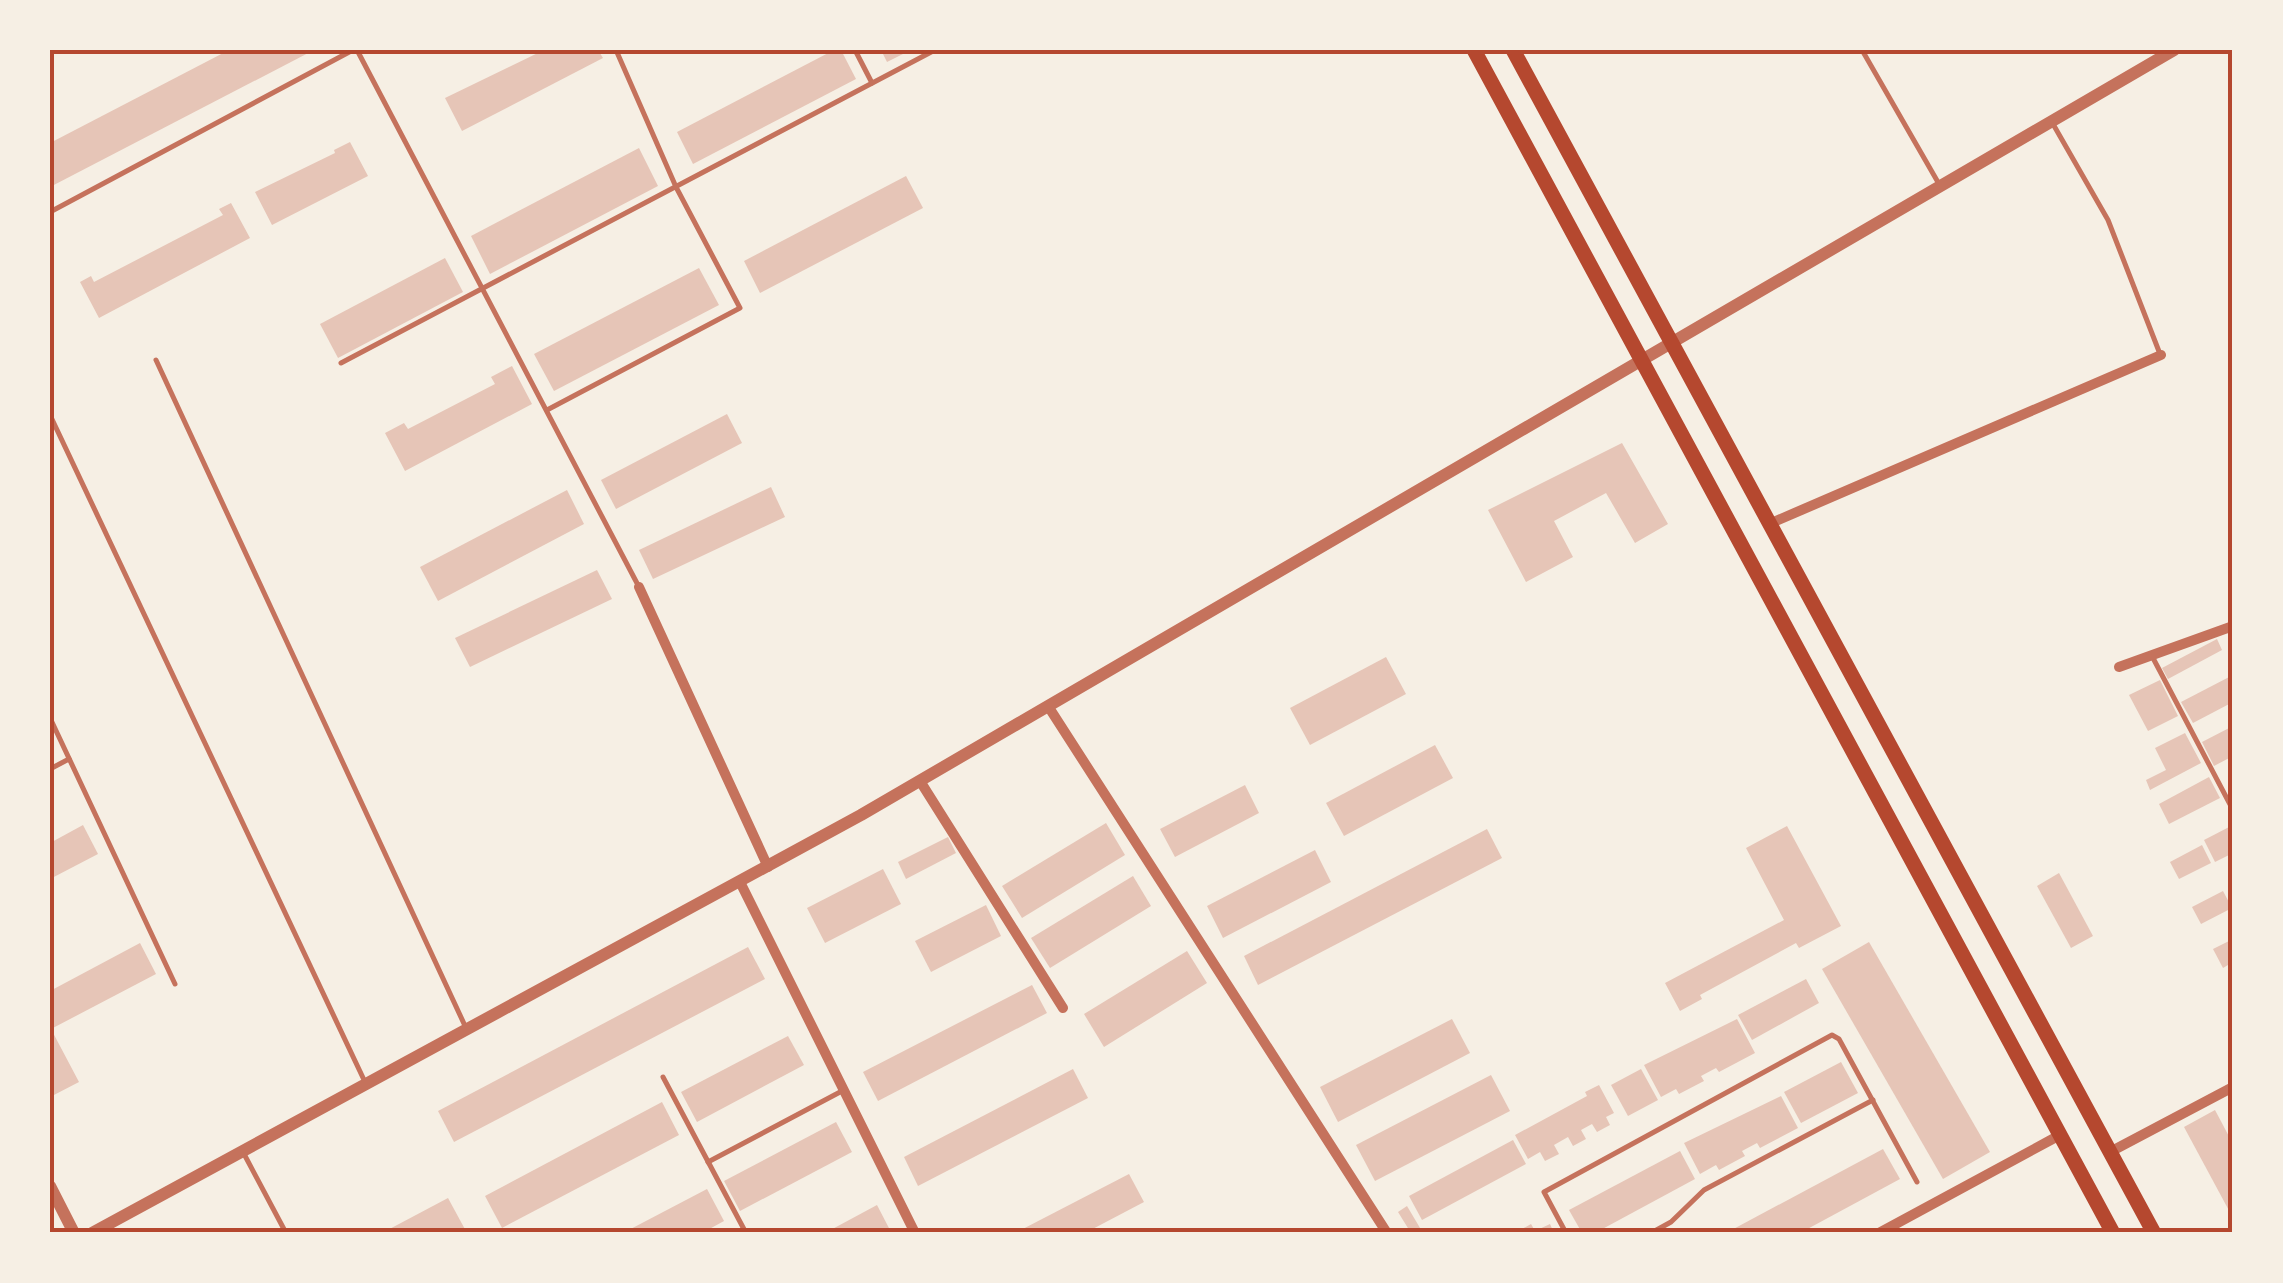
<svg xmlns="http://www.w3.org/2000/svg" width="2283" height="1283" viewBox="0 0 2283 1283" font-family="'Source Sans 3',sans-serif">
<rect width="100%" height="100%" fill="#f6efe4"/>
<!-- building -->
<g fill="#e6c5b7">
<path d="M229 50H314L50 187V143Z"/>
<path d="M544 50H598L603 58 462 131 445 98Z"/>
<path d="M834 50H841L856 79 693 164 677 132Z"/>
<path d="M881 50H911L887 62Z"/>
<path d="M350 142 368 176 272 225 255 192 335 153 334 150Z"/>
<path d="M639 148 658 186 490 274 471 236Z"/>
<path d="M906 176 923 208 760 293 744 261Z"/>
<path d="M231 203 250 238 99 318 80 282 91 276 94 282 223 215 219 209Z"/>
<path d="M445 258 463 292 338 358 320 324Z"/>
<path d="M699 268 719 305 554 391 534 354Z"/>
<path d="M512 366 532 404 405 471 385 433 404 423 408 429 495 384 491 377Z"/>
<path d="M727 414 742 443 616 509 601 480Z"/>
<path d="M1622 443 1668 524 1635 543 1606 493 1554 521 1573 557 1526 582 1488 510Z"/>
<path d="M771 487 785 517 653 579 639 550Z"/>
<path d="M567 490 584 524 438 601 420 567Z"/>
<path d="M597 570 612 599 470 667 455 638Z"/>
<path d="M2217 639 2222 650 2168 679 2162 668Z"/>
<path d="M1386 657 1406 694 1310 745 1290 708Z"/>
<path d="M2233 675V702L2193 723 2181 702Z"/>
<path d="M2160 680 2178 716 2148 731 2129 695Z"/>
<path d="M2233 726V756L2214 766 2202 742Z"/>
<path d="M2185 733 2201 763 2150 790 2146 780 2166 770 2155 748Z"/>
<path d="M1435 745 1453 778 1344 836 1326 803Z"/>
<path d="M2209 777 2220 798 2169 824 2159 804Z"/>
<path d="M1245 785 1259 813 1175 857 1160 829Z"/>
<path d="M1106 823 1125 855 1022 918 1002 886Z"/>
<path d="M83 825 98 854 50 879V843Z"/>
<path d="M2233 825V853L2215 862 2204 840Z"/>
<path d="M1787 826 1841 926 1799 948 1796 943 1700 995 1702 999 1680 1011 1665 983 1784 920 1746 848Z"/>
<path d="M1487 829 1502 858 1258 985 1244 956Z"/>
<path d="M948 837 956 853 906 879 898 862Z"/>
<path d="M2202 845 2211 863 2179 879 2170 862Z"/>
<path d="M1315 850 1331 882 1223 938 1207 906Z"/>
<path d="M883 869 901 904 825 943 807 908Z"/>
<path d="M2059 873 2093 936 2071 948 2037 886Z"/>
<path d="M1133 876 1151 906 1050 968 1031 938Z"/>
<path d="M2223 891 2232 908 2201 924 2192 907Z"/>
<path d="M986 905 1001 936 931 972 915 941Z"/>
<path d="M2233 939V962L2223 968 2213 949Z"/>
<path d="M1869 942 1990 1152 1943 1179 1822 969Z"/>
<path d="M140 943 156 974 51 1029 79 1082 52 1096 50 991Z"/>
<path d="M748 947 765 979 454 1142 438 1111Z"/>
<path d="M1187 951 1207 983 1104 1047 1084 1014Z"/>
<path d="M1806 979 1819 1003 1752 1040 1738 1015Z"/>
<path d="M1032 985 1047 1013 878 1101 863 1072Z"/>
<path d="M1452 1019 1470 1053 1338 1122 1320 1087Z"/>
<path d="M1737 1019 1755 1053 1719 1072 1716 1068 1701 1076 1704 1081 1679 1094 1676 1089 1661 1097 1644 1065Z"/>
<path d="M788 1036 804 1065 697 1122 681 1092Z"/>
<path d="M1841 1062 1858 1093 1801 1123 1784 1092Z"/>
<path d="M1073 1069 1088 1098 918 1186 904 1157Z"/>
<path d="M1641 1069 1658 1100 1628 1116 1611 1085Z"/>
<path d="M1491 1075 1510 1111 1375 1181 1356 1145Z"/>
<path d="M1599 1085 1614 1113 1606 1117 1610 1125 1597 1132 1592 1124 1581 1130 1586 1139 1573 1146 1568 1137 1554 1145 1559 1154 1545 1161 1540 1152 1528 1159 1515 1135 1587 1096 1585 1092Z"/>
<path d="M1781 1096 1798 1128 1760 1148 1757 1143 1742 1151 1745 1156 1719 1170 1716 1165 1700 1174 1684 1143Z"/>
<path d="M662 1102 679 1135 502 1228 485 1196Z"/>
<path d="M2215 1110 2233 1144V1218L2184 1127Z"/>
<path d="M836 1122 852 1152 740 1211 724 1181Z"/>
<path d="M1513 1140 1526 1164 1422 1220 1409 1196Z"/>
<path d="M1883 1149 1900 1179 1800 1233H1726Z"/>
<path d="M1680 1151 1695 1179 1595 1233H1582L1569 1210Z"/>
<path d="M1129 1174 1144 1202 1085 1233H1015Z"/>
<path d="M707 1189 724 1221 702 1233H623Z"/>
<path d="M448 1198 467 1233H382Z"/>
<path d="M877 1205 891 1232 825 1233Z"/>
<path d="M1407 1206 1423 1233H1411L1398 1212Z"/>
<path d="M1531 1224 1535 1231 1550 1224 1554 1233H1515Z"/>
</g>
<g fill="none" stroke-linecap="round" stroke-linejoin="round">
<!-- service -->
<g stroke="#c5725c" stroke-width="5">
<path d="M357 50 639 587"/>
<path d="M855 50 872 83"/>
<path d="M1862 50 1939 184"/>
<path d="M2053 124 2108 220 2160 354"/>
<path d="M50 212 353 50"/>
<path d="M156 360 466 1028"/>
<path d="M341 363 935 50"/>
<path d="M547 410 740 308 676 187 616 50"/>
<path d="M50 415 365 1082"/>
<path d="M2153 658 2233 810"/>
<path d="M51 720 175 984"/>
<path d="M50 769 69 759"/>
<path d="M663 1077 746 1233"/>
<path d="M243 1152 286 1233"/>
<path d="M708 1162 842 1091"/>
<path d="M1566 1233 1544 1192 1832 1035 1839 1039 1917 1182"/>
<path d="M1651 1233 1671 1222 1704 1190 1873 1100"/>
</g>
<!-- minor -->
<g stroke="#c5725c" stroke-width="10">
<path d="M1769 524 2161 355"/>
<path d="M639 587 768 867"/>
<path d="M2119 667 2233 626"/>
<path d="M1048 706 1387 1233"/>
<path d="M920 781 1063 1008"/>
<path d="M740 882 915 1233"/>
<path d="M2110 1152 2233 1087"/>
<path d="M1879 1233 2060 1135"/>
</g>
<!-- tertiary -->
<g stroke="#c5725c" stroke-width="12">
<path d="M50 1186 74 1233"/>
<path d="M92 1233 861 815 2174 50"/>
</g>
<!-- primary -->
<g stroke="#b5482f" stroke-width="15">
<path d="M1474 50 2113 1233"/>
<path d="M1513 50 2154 1233"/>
</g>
</g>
<!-- border -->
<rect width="2283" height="1283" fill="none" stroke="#f6efe4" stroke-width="105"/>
<rect x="52" y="52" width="2178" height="1178" fill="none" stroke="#b5482f" stroke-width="4"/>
</svg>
